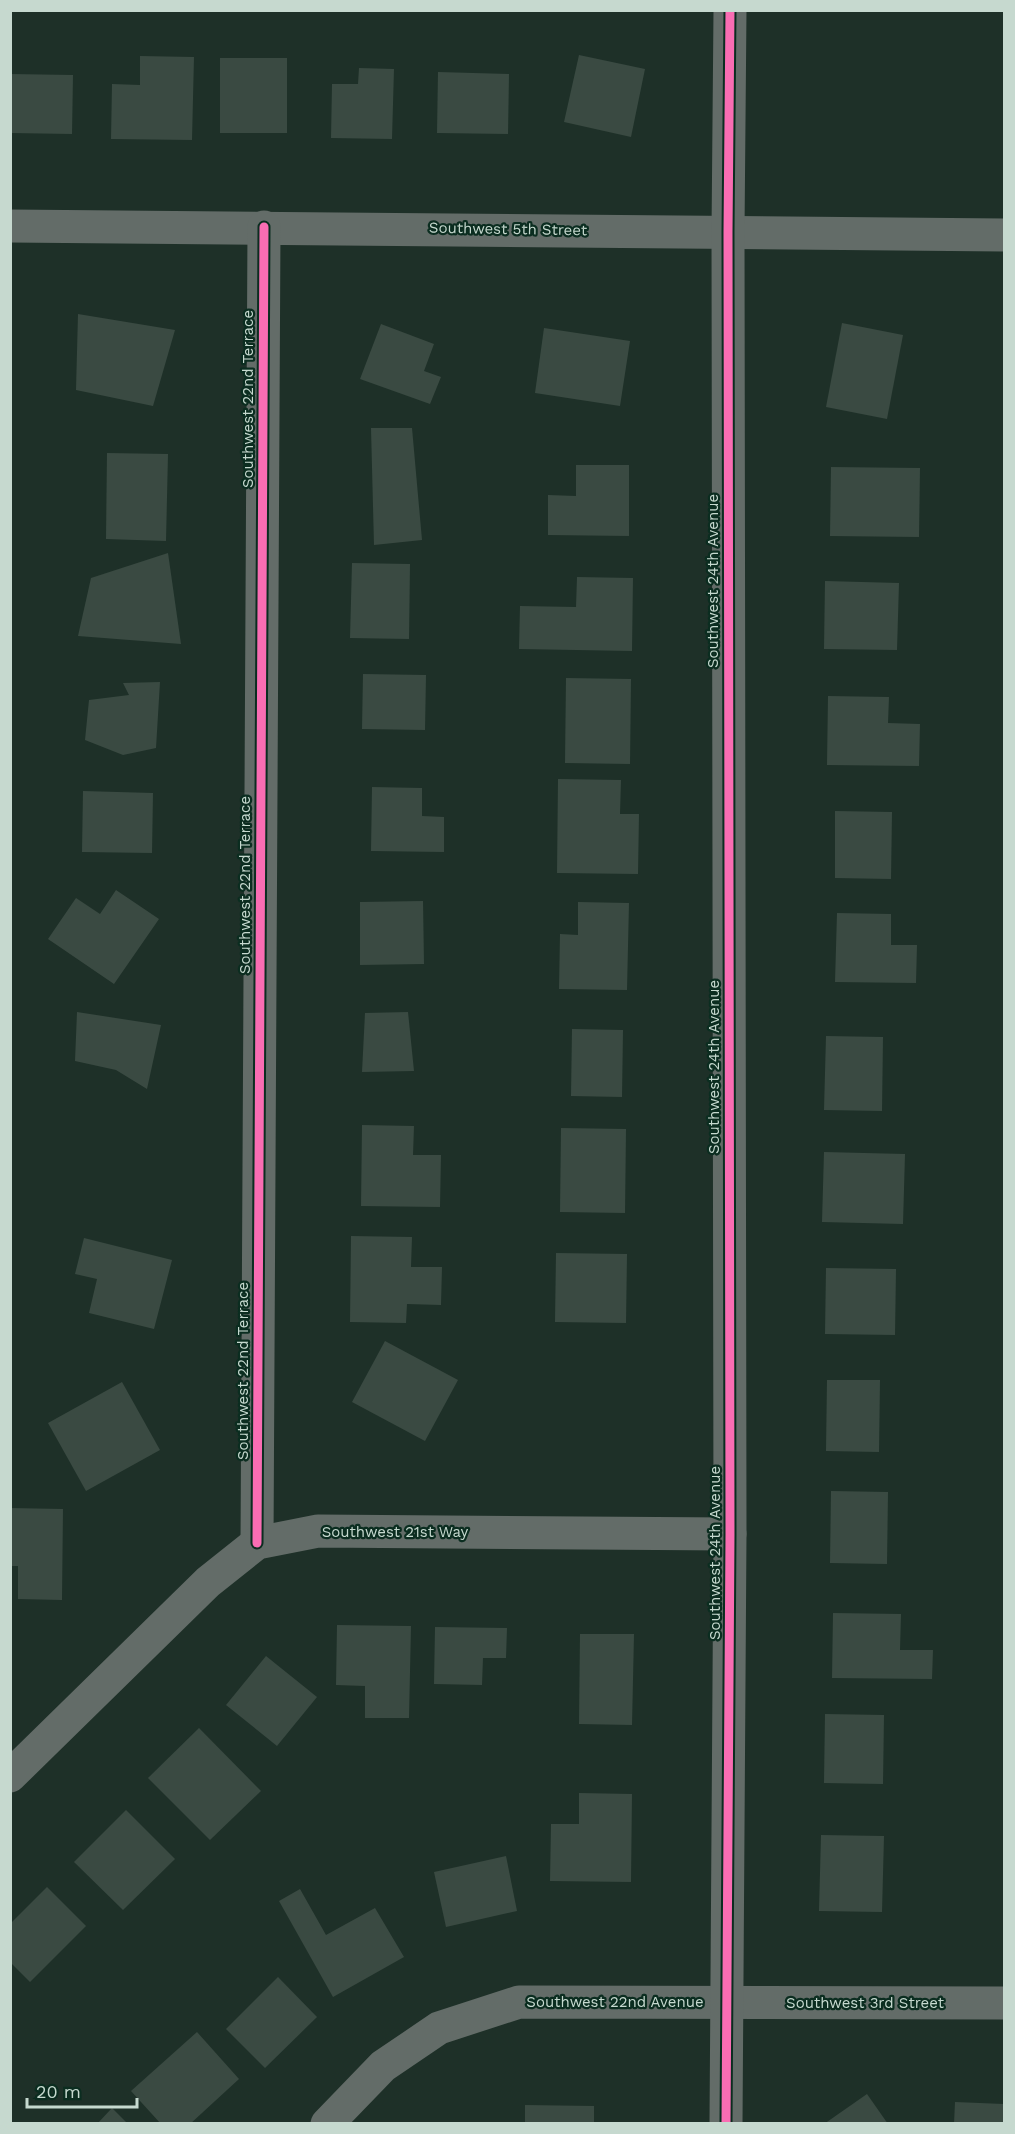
<svg xmlns="http://www.w3.org/2000/svg" width="1015" height="2134" viewBox="0 0 1015 2134" font-family="'Work Sans',sans-serif">
<rect width="100%" height="100%" fill="#1e3028"/>
<!-- building -->
<g fill="#3a4a42">
<path d="M579 55 645 69 631 137 564 122Z"/>
<path d="M140 56 194 57 192 140 111 139 112 84 140 85Z"/>
<rect x="220" y="58" width="67" height="75"/>
<path d="M359 68 394 69 392 139 331 138 332 84H358Z"/>
<path d="M438 72 509 74 508 134 437 133Z"/>
<path d="M10 74 73 75 72 134 10 133Z"/>
<path d="M78 314 175 330 153 406 76 390Z"/>
<path d="M842 323 903 335 887 419 826 407Z"/>
<path d="M381 324 434 344 424 371 441 377 430 404 360 379Z"/>
<path d="M544 328 630 341 620 406 535 393Z"/>
<path d="M371 428H412L422 540 374 545Z"/>
<path d="M107 453 168 454 166 541 106 539Z"/>
<path d="M576 465H629V536L548 535V495L576 496Z"/>
<path d="M831 467 920 468 919 537 830 536Z"/>
<path d="M168 553 181 644 78 636 91 578Z"/>
<path d="M352 563 410 564 409 639 350 638Z"/>
<path d="M577 577 633 578 632 651 519 649 520 606 576 607Z"/>
<path d="M825 581 899 583 897 650 824 649Z"/>
<path d="M363 674 426 675 425 730 362 729Z"/>
<path d="M566 678 631 679 630 764 565 763Z"/>
<path d="M160 682 156 748 123 755 85 740 89 700 129 695 123 683Z"/>
<path d="M828 696 889 697 888 723 920 724 919 766 827 765Z"/>
<path d="M558 779 621 780 620 814H639L638 874 557 873Z"/>
<path d="M372 787 422 788V816L444 817V852L371 851Z"/>
<path d="M83 791 153 793 152 853 82 852Z"/>
<path d="M835 811 892 812 891 879 835 878Z"/>
<path d="M116 890 159 919 114 984 48 939 76 898 100 914Z"/>
<path d="M423 901 424 964 360 965V902Z"/>
<path d="M578 902 629 903 627 990 559 989 560 934 578 935Z"/>
<path d="M837 913 891 914V945H917L916 983 835 982Z"/>
<path d="M77 1012 161 1025 147 1089 116 1070 75 1061Z"/>
<path d="M408 1012 414 1071 362 1072 365 1013Z"/>
<path d="M572 1029 623 1030 622 1097 571 1096Z"/>
<path d="M826 1036 883 1037 882 1111 824 1110Z"/>
<path d="M362 1125 414 1126 413 1155H441L440 1207 361 1206Z"/>
<path d="M561 1128 626 1129 625 1213 560 1212Z"/>
<path d="M824 1152 905 1154 903 1224 822 1222Z"/>
<path d="M351 1236 412 1237 411 1267H442L441 1305 407 1304 406 1323 350 1322Z"/>
<path d="M84 1238 172 1260 154 1329 89 1313 97 1279 75 1274Z"/>
<path d="M556 1253 627 1254 626 1323 555 1322Z"/>
<path d="M826 1268 896 1269 895 1335 825 1334Z"/>
<path d="M385 1341 458 1380 425 1441 352 1402Z"/>
<path d="M827 1380H880L879 1452 826 1451Z"/>
<path d="M122 1382 160 1450 86 1491 48 1423Z"/>
<path d="M831 1491 888 1492 887 1564 830 1563Z"/>
<path d="M10 1508 63 1509 62 1600 18 1599V1566H10Z"/>
<path d="M833 1613 901 1614 900 1650H933L932 1679 832 1678Z"/>
<path d="M337 1625 411 1626 409 1718H365V1686L336 1685Z"/>
<path d="M435 1627 507 1628 506 1658H483L482 1685 434 1684Z"/>
<path d="M580 1634H634L632 1725 579 1724Z"/>
<path d="M266 1656 317 1697 277 1746 226 1705Z"/>
<path d="M825 1714 884 1715 883 1784 824 1783Z"/>
<path d="M199 1728 261 1791 210 1840 148 1778Z"/>
<path d="M579 1793 632 1794 631 1882 550 1881 551 1824H579Z"/>
<path d="M126 1810 175 1859 123 1910 74 1862Z"/>
<path d="M821 1835 884 1836 882 1912 819 1911Z"/>
<path d="M506 1856 517 1911 446 1927 434 1872Z"/>
<path d="M47 1887 86 1926 30 1982 10 1962V1924Z"/>
<path d="M300 1889 326 1935 375 1908 404 1957 333 1997 279 1901Z"/>
<path d="M278 1977 317 2017 265 2068 226 2029Z"/>
<path d="M197 2032 239 2079 190 2124H161L131 2091Z"/>
<path d="M867 2094 888 2124H824Z"/>
<path d="M955 2102 1004 2104V2124H954Z"/>
<path d="M525 2105 594 2106V2124H525Z"/>
<path d="M112 2108 128 2124H97Z"/>
</g>
<g fill="none" stroke-linecap="round" stroke-linejoin="round">
<!-- minor -->
<g stroke="#636c68" stroke-width="33">
<path d="M10 226 1004 235"/>
<path d="M257 1543 264 227"/>
<path d="M10 1776 208 1582 257 1543 318 1531 730 1534"/>
<path d="M327 2124 383 2066 439 2028 519 2002 1004 2003"/>
<path d="M726 2124 730 1534 728 232 730 10"/>
</g>
<!-- cycleway casing -->
<g stroke="#0b2d20" stroke-width="13">
<g id="cycleway">
<path d="M257 1543 264 227"/>
<path d="M726 2124 730 1534 728 232 730 10"/>
</g>
</g>
<!-- cycleway -->
<use href="#cycleway" stroke="#f96db3" stroke-width="9"/>
</g>
<g text-anchor="middle" stroke-width="4.5" stroke-linejoin="round" paint-order="stroke">
<!-- street labels -->
<g font-size="15" fill="#c6d9cf" stroke="#0b2d20">
<text transform="translate(508 229) rotate(1)" y="5">Southwest 5th Street</text>
<text transform="translate(248 399) rotate(-90)" y="5">Southwest 22nd Terrace</text>
<text transform="translate(713 581) rotate(-90)" y="5">Southwest 24th Avenue</text>
<text transform="translate(245 885) rotate(-90)" y="5">Southwest 22nd Terrace</text>
<text transform="translate(714 1067) rotate(-90)" y="5">Southwest 24th Avenue</text>
<text transform="translate(243 1371) rotate(-90)" y="5">Southwest 22nd Terrace</text>
<text x="395" y="1537">Southwest 21st Way</text>
<text transform="translate(715 1553) rotate(-90)" y="5">Southwest 24th Avenue</text>
<text x="615" y="2007">Southwest 22nd Avenue</text>
<text x="865" y="2008">Southwest 3rd Street</text>
</g>
</g>
<!-- border -->
<rect width="1015" height="2134" fill="none" stroke="#c6d9cf" stroke-width="24"/>
<!-- scale -->
<path d="M27 2098v9h110v-9" fill="none" stroke="#c6d9cf" stroke-width="3"/>
<text x="36" y="2098" font-size="18" fill="#c6d9cf" stroke="#0b2d20" stroke-width="4.5" paint-order="stroke">20 m</text>
</svg>
